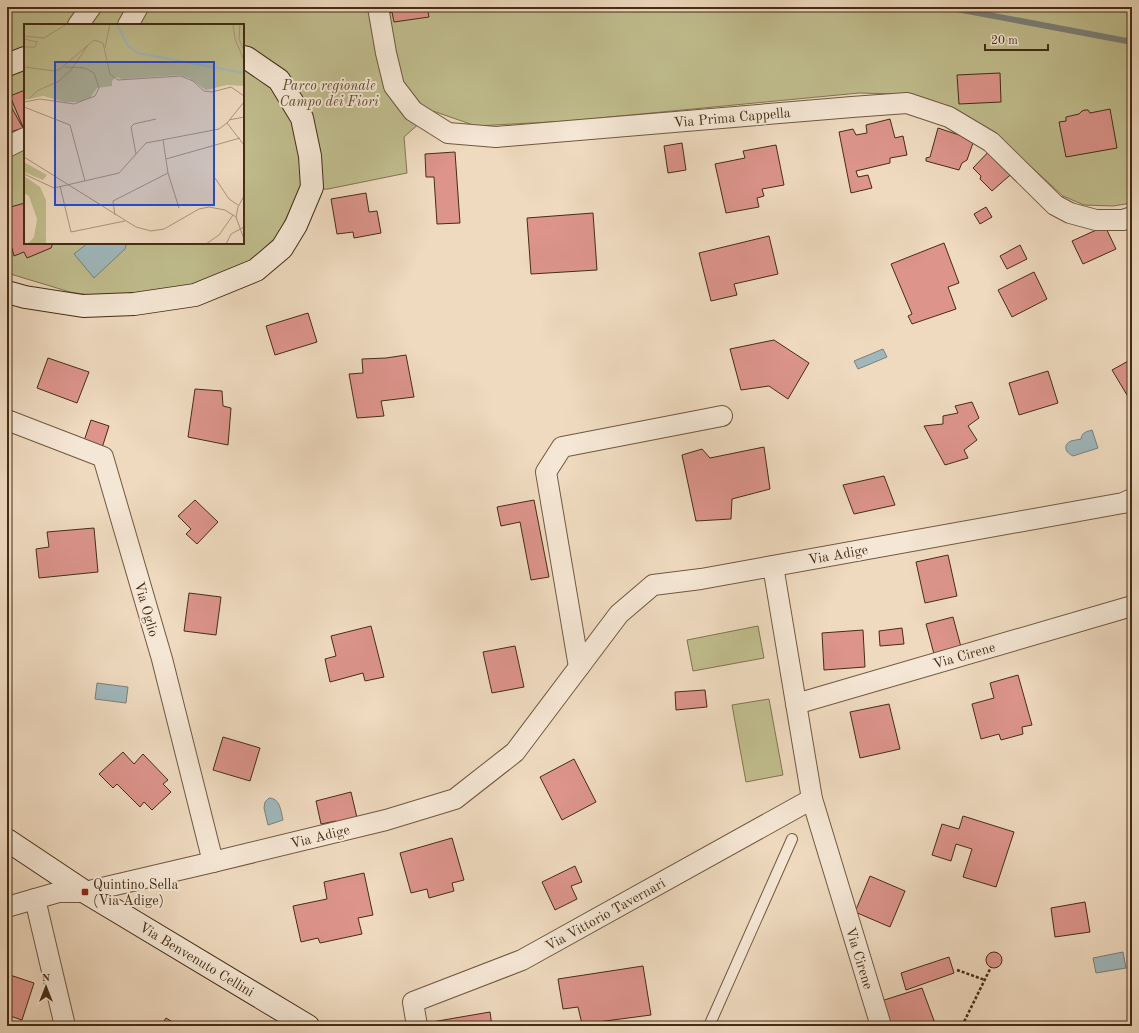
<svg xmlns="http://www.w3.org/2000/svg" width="1139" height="1033" viewBox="0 0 1139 1033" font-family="'Old Standard TT',serif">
<rect width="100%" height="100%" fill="#efdabf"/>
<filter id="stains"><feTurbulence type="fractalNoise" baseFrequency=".005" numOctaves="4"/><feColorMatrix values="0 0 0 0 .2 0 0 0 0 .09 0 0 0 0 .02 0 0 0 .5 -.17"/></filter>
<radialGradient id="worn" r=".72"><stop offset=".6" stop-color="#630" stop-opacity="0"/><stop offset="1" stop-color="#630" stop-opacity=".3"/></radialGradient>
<!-- green -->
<g fill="#c0bd8d" stroke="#827451" fill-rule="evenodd">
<path d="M7 7H1132V203L1113 206 1084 205 1063 196 1002 140 964 116 928 99 896 94 859 93 568 121 476 126 433 111 404 137 407 173 328 189 300 190 278 235 252 260 215 280 170 293 115 299 70 292 7 273ZM25 25H243V243H25Z"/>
<path d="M758 626 764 658 693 671 687 640Z"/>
<path d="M769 699 783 775 746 782 732 705Z"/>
</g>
<!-- water -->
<g fill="#9fb8bd" stroke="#7b807a">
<path d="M88 243H127L125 249 94 278 74 254Z"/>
<path d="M883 349 887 357 858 369 854 361Z"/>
<path d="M1092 430 1098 448 1073 456C1066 453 1062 445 1071 441 1074 440 1078 440 1081 439 1082 432 1086 432 1092 430Z"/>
<path d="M97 683 128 687 126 703 95 699Z"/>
<path d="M269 798C280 798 281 811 283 820L268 825 264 808 265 802Z"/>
<path d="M1123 952 1126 968 1096 973 1093 958Z"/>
</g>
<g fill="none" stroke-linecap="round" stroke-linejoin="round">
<!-- stream -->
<path stroke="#7b807a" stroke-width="6" d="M946 7 1132 42"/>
</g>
<!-- building -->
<g fill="#dc948b" stroke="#452c15">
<path d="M388 7H427L429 17 394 22 392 12 389 13Z"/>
<path d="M1000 73 1001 102 959 104 957 75Z"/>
<path d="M25 90V126L23 127 10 96Z"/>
<path d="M10 105 23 128 7 133V106Z"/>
<path d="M1110 109 1117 148 1066 157 1059 122 1066 121V117L1079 114 1082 111 1085 110H1088L1090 113Z"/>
<path d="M890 119 895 138 903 136 907 155 890 158V163L856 171 858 177 868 175 872 188 851 193 839 132 853 129 856 135 867 133 866 125Z"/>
<path d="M938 128 974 140 967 160 962 163 959 170 926 161V158L930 157Z"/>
<path d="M682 143 686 170 668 173 664 146Z"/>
<path d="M776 145 784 185 762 189 764 196 757 198 759 207 726 213 715 164 745 158 743 151Z"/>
<path d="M993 147 1017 169 992 191 980 179 981 176 973 168Z"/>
<path d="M455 152 460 223 437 224 434 177H426L425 154Z"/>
<path d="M366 193 369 212 377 211 381 233 354 238 353 232 337 234 331 199Z"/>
<path d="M25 203V243H53L51 248 27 258 24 252 14 256 12 248 7 250V208Z"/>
<path d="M986 207 992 217 980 224 974 214Z"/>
<path d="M593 213 597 270 531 274 527 218Z"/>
<path d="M1105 226 1116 249 1083 264 1072 241Z"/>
<path d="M769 236 778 274 734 284 737 295 711 301 699 253Z"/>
<path d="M944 243 959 283 948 287 956 309 912 324 908 316 912 314 891 264Z"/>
<path d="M1020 245 1027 259 1007 269 1000 256Z"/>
<path d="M1034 272 1047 299 1012 317 998 290Z"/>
<path d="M308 313 317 342 275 355 266 326Z"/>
<path d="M774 340 809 363 788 399 769 386 741 390 730 349Z"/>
<path d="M406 355 414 397 381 401 384 416 357 418 349 374 363 373 362 359 386 358Z"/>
<path d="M48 358 89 372 77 403 37 388Z"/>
<path d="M1132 359V399L1130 400 1112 370Z"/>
<path d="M1048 371 1058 403 1019 415 1009 383Z"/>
<path d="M195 389 222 391 223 406 231 408 228 445 188 437Z"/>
<path d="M972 402 979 418 968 426 977 440 964 450 968 458 945 465 924 426 943 424V416L958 413 955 406Z"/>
<path d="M91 420 109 426 101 451 83 444Z"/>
<path d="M764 447 770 489 732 499 731 519 696 521 682 455 702 449 710 458Z"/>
<path d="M884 476 895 505 854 514 843 485Z"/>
<path d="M195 500 218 522 197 544 186 534 191 529 178 516Z"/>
<path d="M534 500 549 577 531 580 520 522 501 526 497 507Z"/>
<path d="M94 528 98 572 39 578 36 549 49 547 47 532Z"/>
<path d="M948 555 957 596 925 603 916 562Z"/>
<path d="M189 593 221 597 216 635 184 631Z"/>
<path d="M953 617 961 647 934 654 926 624Z"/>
<path d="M371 626 384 677 365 681 363 673 330 682 325 659 336 656 331 636Z"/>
<path d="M902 628 904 644 880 646 879 631Z"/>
<path d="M863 630 865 667 824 670 822 633Z"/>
<path d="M515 646 524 687 492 693 483 652Z"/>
<path d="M1018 675 1032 725 1022 727 1023 734 1001 740 999 734 981 739 972 704 994 698 990 683Z"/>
<path d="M705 690 707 707 676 710 675 692Z"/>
<path d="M889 704 900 749 860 758 850 712Z"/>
<path d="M223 737 260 748 250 781 213 770Z"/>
<path d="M123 752 134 764 143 754 168 780 163 784 171 792 152 810 144 802 140 807 117 784 113 788 99 774Z"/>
<path d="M574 759 596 802 562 820 540 777Z"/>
<path d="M351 792 358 822 338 826 336 821 321 824 316 801Z"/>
<path d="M963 816 1014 832 996 887 963 877 972 849 956 844 951 861 932 855 942 824 959 829Z"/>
<path d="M452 838 464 880 452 883 454 891 429 898 427 889 411 893 400 853Z"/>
<path d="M575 866 582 882 571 886 577 899 555 910 542 882Z"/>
<path d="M364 873 373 915 358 918 362 934 320 943 318 938 301 942 293 906 327 899 324 882Z"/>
<path d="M870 876 905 891 890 927 855 912Z"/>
<path d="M1085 902 1090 932 1055 937 1051 908Z"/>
<circle cx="994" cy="960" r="8"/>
<path d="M949 957 954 973 906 990 901 973Z"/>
<path d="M643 966 651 1015 582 1024 578 1007 563 1009 558 979Z"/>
<path d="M7 974 34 983 22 1020 7 1015Z"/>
<path d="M922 988 936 1026H885L878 1002Z"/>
<path d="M490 1012 492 1026H426V1023Z"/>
<path d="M166 1018 179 1026H161Z"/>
</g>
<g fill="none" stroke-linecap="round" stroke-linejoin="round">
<!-- lane casing -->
<g stroke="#705840" stroke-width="12">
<path id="lane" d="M709 1026 792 839"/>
</g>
<!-- street casing -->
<g stroke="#705840" stroke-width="22">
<g id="street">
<path d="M378 7 386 53 394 86 413 111 448 133 496 137 852 107 907 103 949 117 991 142 1055 205 1070 213 1096 220H1123L1132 217"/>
<path d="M78 25 91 7"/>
<path d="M128 25 138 7"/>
<path d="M7 147 25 138"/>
<path d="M7 420 103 457 162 659 213 862"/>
<path d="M773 566 812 799 881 1026"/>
<path d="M579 667 546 472 562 447 722 416"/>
<path d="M796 704 1132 606"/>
<path d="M35 899 65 1026"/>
<path d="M7 907 59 892H85L213 862 386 820 455 799 515 752 619 614 653 585 701 579 1123 503 1132 499"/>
<path d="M417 1026 413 1002 522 960 812 799"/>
</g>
</g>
<!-- secondary casing -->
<g stroke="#452c15" stroke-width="24">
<g id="secondary">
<path d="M7 65 25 58"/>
<path d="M7 292 25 297 83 306 134 304 195 295 256 270 282 248 296 225 312 187 310 156 302 118 279 80 247 58 243 57"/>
<path d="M7 840 85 892 308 1026"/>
</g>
</g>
<!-- path -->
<g stroke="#452c15" stroke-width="2.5" stroke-dasharray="3 2" stroke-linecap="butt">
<path d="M957 970 985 980"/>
<path d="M962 1026 991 967"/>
</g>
<!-- lane -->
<use href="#lane" stroke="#f5e7d5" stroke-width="10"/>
<!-- street -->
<use href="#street" stroke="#f5e7d5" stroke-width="20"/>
<!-- secondary -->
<use href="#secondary" stroke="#f5e7d5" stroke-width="22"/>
</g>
<!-- markers -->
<rect fill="#8f2418" stroke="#f5e7d5" stroke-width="1.5" x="81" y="888" width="8" height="8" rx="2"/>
<g text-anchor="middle" stroke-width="4" stroke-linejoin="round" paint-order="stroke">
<!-- park labels -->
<g font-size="14" font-style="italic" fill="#5e492d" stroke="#f5e7d5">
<text x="329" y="90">Parco regionale<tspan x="329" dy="16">Campo dei Fiori</tspan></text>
</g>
<!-- street labels -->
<g font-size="14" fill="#452c15" stroke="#f5e7d5">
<text transform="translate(732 117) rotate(-5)" y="5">Via Prima Cappella</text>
<text transform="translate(838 554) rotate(-10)" y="5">Via Adige</text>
<text transform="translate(147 609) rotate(74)" y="5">Via Oglio</text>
<text transform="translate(964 655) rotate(-16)" y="5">Via Cirene</text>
<text transform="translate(320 836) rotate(-14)" y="5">Via Adige</text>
<text transform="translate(605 914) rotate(-29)" y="5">Via Vittorio Tavernari</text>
<text transform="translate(860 958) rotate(73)" y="5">Via Cirene</text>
<text transform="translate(197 959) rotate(31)" y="5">Via Benvenuto Cellini</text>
</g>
<!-- poi labels -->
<g font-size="14" fill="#452c15" stroke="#f5e7d5" text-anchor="start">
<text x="93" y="889">Quintino Sella<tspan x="93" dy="16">(Via Adige)</tspan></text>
</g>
</g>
<!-- overview -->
<g transform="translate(24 24)">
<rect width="220" height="220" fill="#efdabf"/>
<path d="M0 0H220V62L203 61 182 66 165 54 156 51 98 55 92 53 88 57V62L73 64 66 74 55 78H41L19 72 0 76ZM0 138 23 151 19 156 0 148ZM0 152 16 163 22 176V220H4L10 213 13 195 5 172 0 169Z" fill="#c0bd8d"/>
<path fill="none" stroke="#9fb8bd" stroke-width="2" d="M93 0 104 22 114 29 220 49"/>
<path fill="none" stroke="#ab947b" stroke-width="1" d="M209 0 211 15 220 36M216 0 215 15 220 27M0 12 20 14 43 0M0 15 13 18 11 23H0M81 24 86 0M0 43 31 47 36 45 70 16 79 19 86 50 94 56 157 52 169 57 180 67 188 68 207 63 220 72M5 75 13 67 35 57 47 46 64 21M0 78 16 75 50 80 71 72 75 64 70 49 61 44 41 43M0 83 46 101 61 157M205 96 220 93M203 99 220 121M139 116 144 149 155 184M112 130 107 103 110 100 132 95M0 133 112 203 127 207 140 205 175 185 185 183 201 186 212 193M142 135 216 114M0 150 30 164 95 149 122 119 195 105 203 99 220 78M191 154 205 175 214 181M36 162 47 208 101 197M220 172 214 183 212 193 220 215M91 191 89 177 144 149M182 220 195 211 209 191M202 220 207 210 220 203"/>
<path fill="#1d4ed8" fill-opacity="0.15" stroke="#1d4ed8" stroke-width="2" d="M31 38H190V181H31Z"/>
<rect width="220" height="220" fill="none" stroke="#452c15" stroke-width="2"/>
</g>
<!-- margin -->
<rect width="1139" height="1033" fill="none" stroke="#efdabf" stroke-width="24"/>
<rect x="8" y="8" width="1123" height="1017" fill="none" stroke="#452c15" stroke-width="2"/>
<rect x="12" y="12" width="1115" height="1009" fill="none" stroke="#452c15"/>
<!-- north arrow -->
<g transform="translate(46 987)" stroke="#f5e7d5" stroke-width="3" paint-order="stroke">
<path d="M0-3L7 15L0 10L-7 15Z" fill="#452c15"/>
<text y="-6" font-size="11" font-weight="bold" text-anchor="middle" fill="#452c15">N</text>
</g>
<!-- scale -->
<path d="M985 44v6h63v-6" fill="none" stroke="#452c15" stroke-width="2"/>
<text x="991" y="44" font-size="12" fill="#452c15" stroke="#f5e7d5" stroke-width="3" paint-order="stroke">20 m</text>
<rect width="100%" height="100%" filter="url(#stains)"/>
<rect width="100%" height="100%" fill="url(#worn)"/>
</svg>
